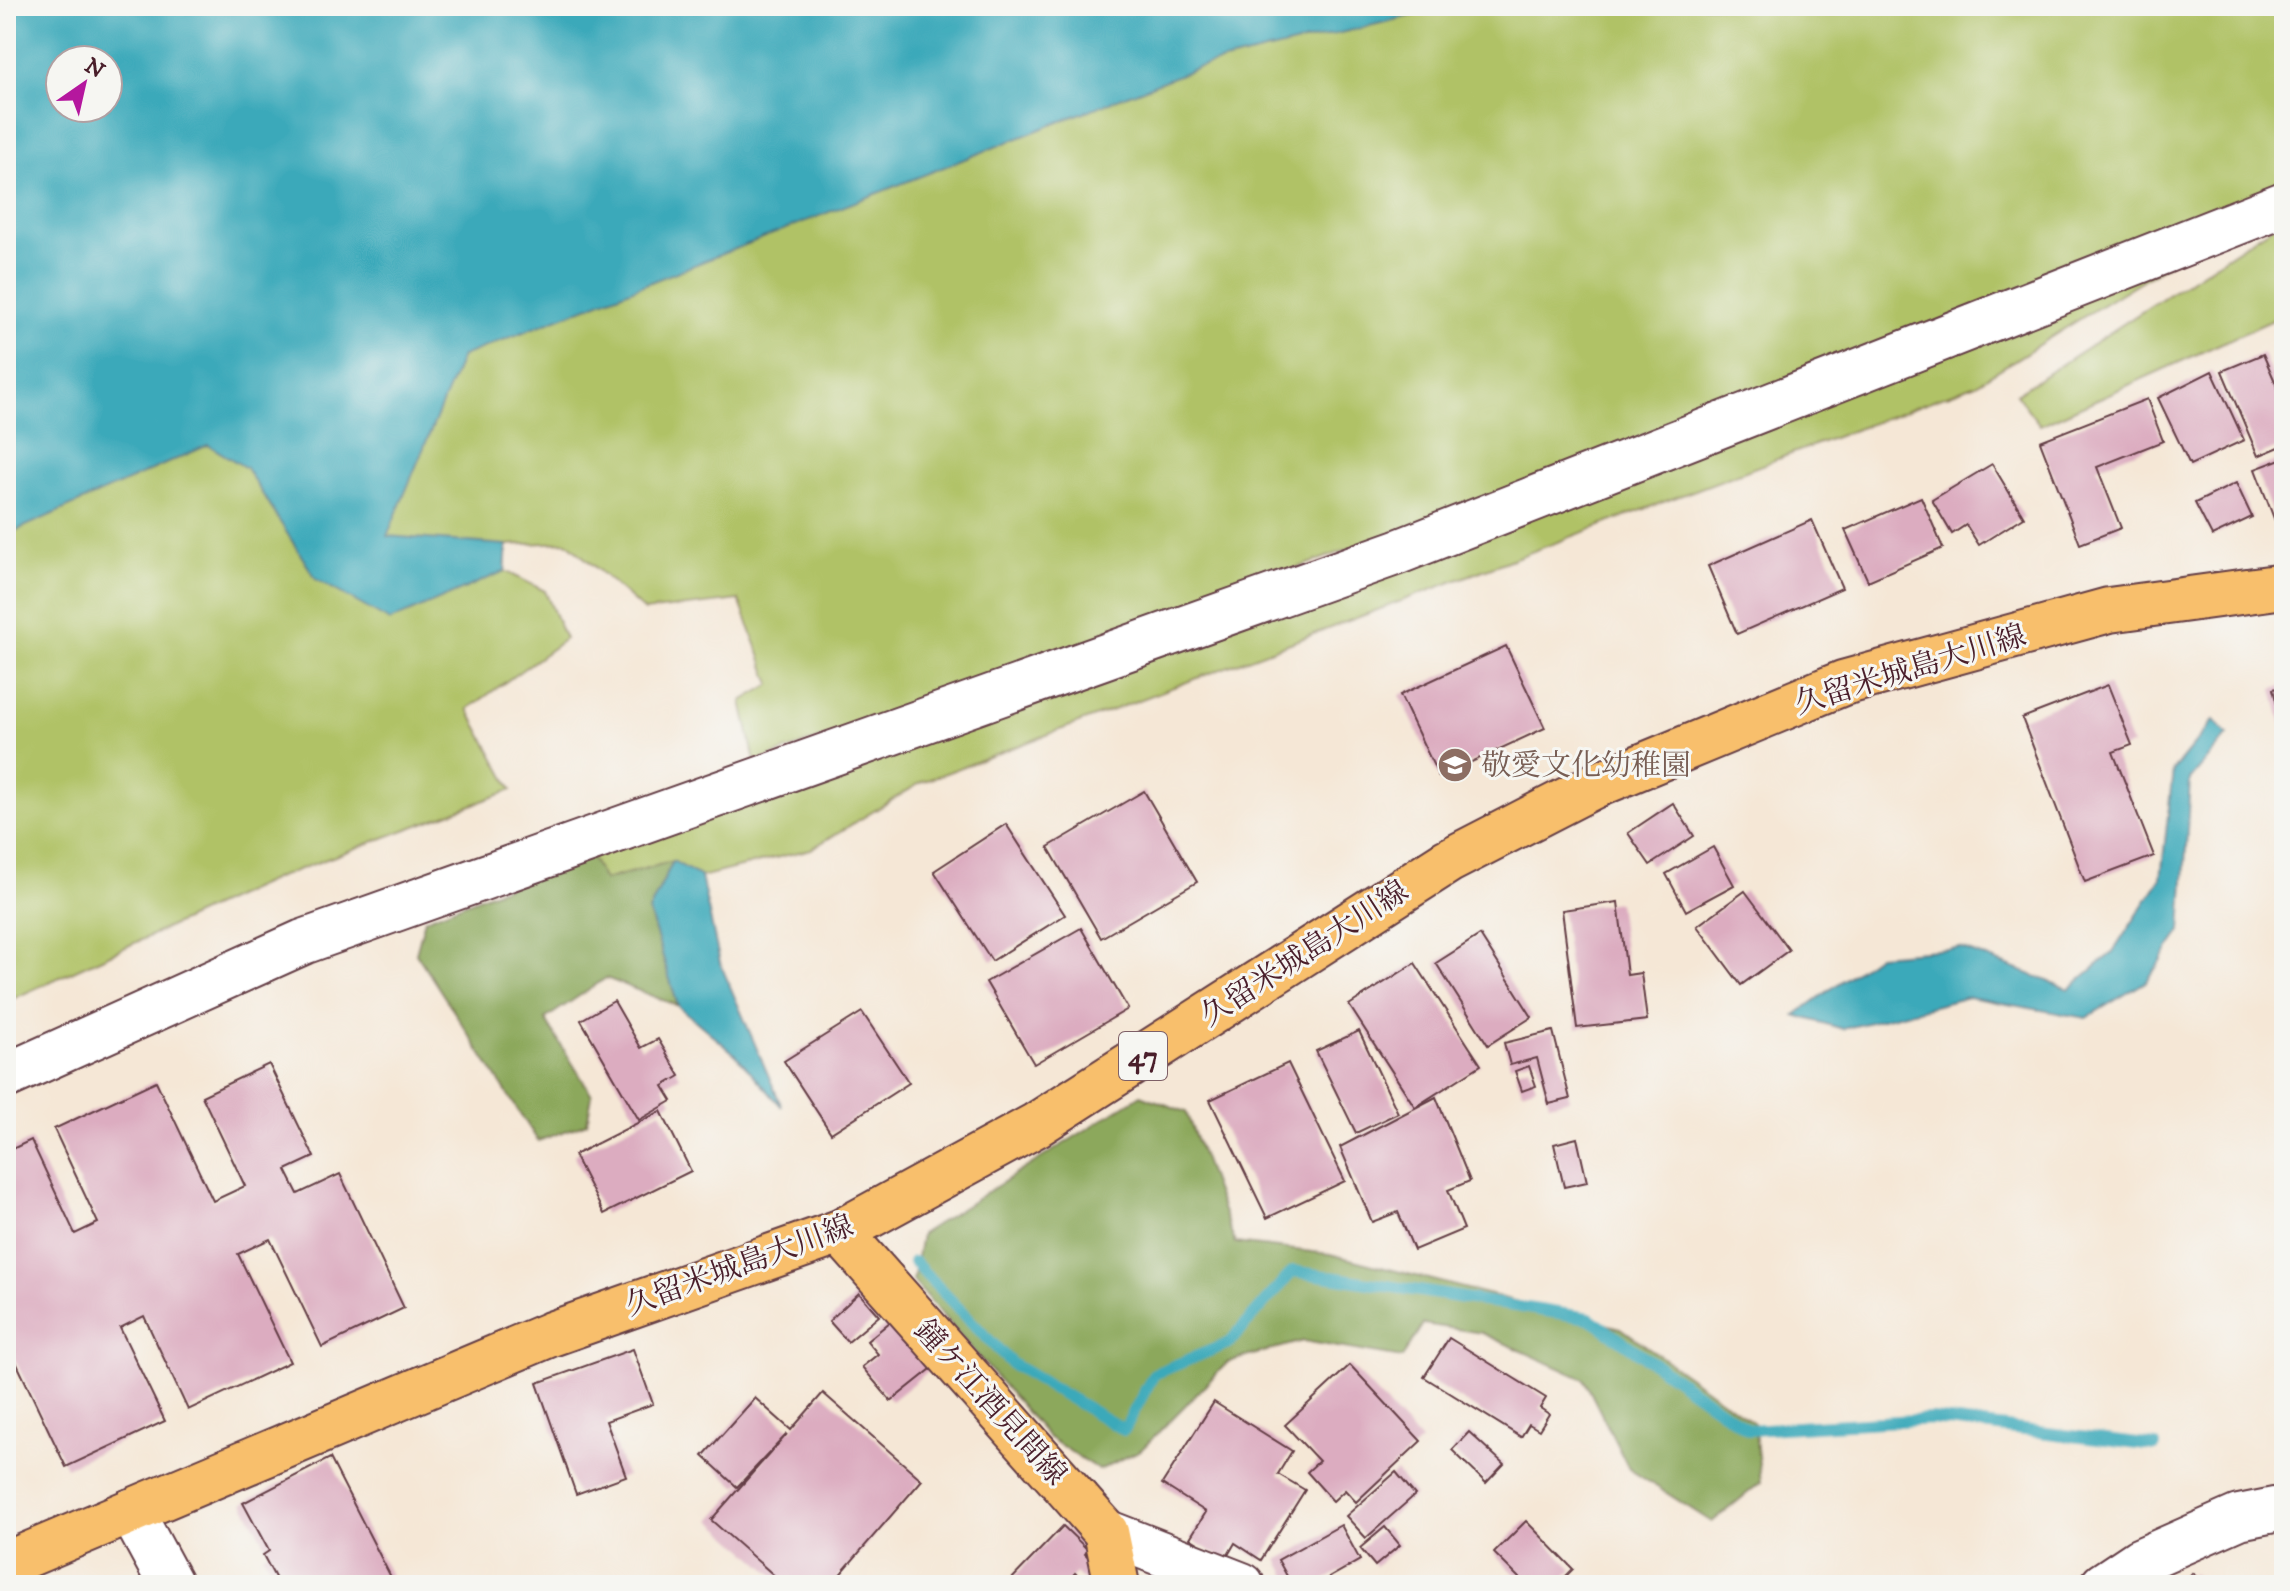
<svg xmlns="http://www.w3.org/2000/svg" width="2290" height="1591" viewBox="0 0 2290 1591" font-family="'IM FELL DW Pica','Noto Serif JP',serif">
<rect width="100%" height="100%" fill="#f6f6f2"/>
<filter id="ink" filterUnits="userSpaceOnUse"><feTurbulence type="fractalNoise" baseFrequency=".0125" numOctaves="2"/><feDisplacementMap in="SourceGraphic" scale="16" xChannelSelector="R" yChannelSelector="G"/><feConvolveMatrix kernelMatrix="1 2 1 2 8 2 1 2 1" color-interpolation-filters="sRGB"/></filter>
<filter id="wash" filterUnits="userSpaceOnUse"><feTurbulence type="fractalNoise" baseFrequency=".006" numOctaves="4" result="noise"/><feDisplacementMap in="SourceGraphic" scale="32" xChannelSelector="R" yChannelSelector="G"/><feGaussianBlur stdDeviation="1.8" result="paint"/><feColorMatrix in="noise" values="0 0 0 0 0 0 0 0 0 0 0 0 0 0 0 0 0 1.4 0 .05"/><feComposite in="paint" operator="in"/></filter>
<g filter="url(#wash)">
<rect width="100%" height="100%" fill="#f5e7d6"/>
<!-- green -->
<g fill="#b0c266" stroke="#7d7048" stroke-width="2">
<path d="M955 6H2284V188L1397 532 755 762 742 701 771 684 739 600 644 611 567 542 507 545 505 571 545 591 565 639 468 709 512 790 276 878 6 1002V421Z"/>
<path d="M2284 223V315L2040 425 2016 394 2276 224Z"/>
<path d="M2171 262 1976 384 922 782 811 849 701 877 673 861 604 880 589 854Z"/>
</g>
<!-- forest -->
<g fill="#8ca85b" stroke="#6b6443" stroke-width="2">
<path d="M589 854 604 880 673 861 649 911 678 1006 606 978 545 1019 592 1095 587 1123 538 1141 416 953 425 919Z"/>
<path d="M1141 1095 1186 1112 1235 1243 1330 1254 1621 1328 1754 1423 1761 1482 1712 1522 1629 1469 1584 1379 1482 1333 1423 1324 1402 1358 1303 1341 1228 1362 1141 1450 1099 1470 1048 1437 913 1281 921 1234Z"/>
</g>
<!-- water -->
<g fill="#3ba9ba" stroke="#426472" stroke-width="2" fill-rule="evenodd">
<path d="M6 6H1452L1199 67 462 356 387 536 507 545 505 571 390 621 316 579 246 468 208 445 6 535ZM60 60H108V108H60Z"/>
<path d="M2214 720 2228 735 2190 780 2181 931 2147 981 2086 1018 1968 997 1843 1029 1795 1015 1878 955 1960 948 2069 989 2113 952 2161 878 2173 770Z"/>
<path d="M673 861 701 877 720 963 782 1107 736 1055 678 1006 649 911Z"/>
</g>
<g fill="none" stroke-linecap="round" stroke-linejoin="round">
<!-- stream -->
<path stroke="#3ba9ba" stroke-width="12" d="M914 1262 1012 1364 1124 1430 1154 1374 1229 1343 1293 1271 1589 1318 1749 1430 1932 1419 2155 1446"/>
</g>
<g id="blocks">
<!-- building -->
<g fill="#dcacc0">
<path d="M2263 354 2284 402V445L2258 456 2222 371Z"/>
<path d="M2212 371 2244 440 2190 465 2158 398Z"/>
<path d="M2147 399 2163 441 2097 467 2121 528 2080 544 2040 441Z"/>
<path d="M2284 458V518L2275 521 2255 469Z"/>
<path d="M1992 464 2024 517 1979 545 1966 525 1952 534 1932 500Z"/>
<path d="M2236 483 2252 517 2212 536 2195 503Z"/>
<path d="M1921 497 1943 548 1868 581 1845 530Z"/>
<path d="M1812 520 1842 588 1737 634 1708 566Z"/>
<path d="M1506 646 1545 728 1439 777 1400 695Z"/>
<path d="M2108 685 2132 745 2113 752 2154 856 2085 882 2022 718Z"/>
<path d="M2284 686V728H2283L2273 689Z"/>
<path d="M1144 791 1197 882 1101 938 1048 847Z"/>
<path d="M1673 803 1694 836 1650 865 1628 833Z"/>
<path d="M1006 824 1065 915 992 961 934 871Z"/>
<path d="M1713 847 1734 885 1686 911 1666 874Z"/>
<path d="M1745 891 1789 950 1741 985 1697 926Z"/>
<path d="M1618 902 1627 975 1641 973 1647 1020 1577 1028 1562 910Z"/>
<path d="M1081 928 1128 1009 1034 1064 986 982Z"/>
<path d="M1480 935 1532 1017 1488 1045 1436 963Z"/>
<path d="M1415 963 1481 1065 1415 1107 1349 1005Z"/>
<path d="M614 1001 641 1048 658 1039 680 1076 663 1086 672 1101 639 1120 581 1020Z"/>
<path d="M862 1012 909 1083 831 1133 784 1061Z"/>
<path d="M1359 1031 1398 1113 1356 1133 1316 1051Z"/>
<path d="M1553 1031 1570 1099 1549 1104 1537 1058 1510 1065 1504 1043Z"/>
<path d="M1288 1063 1345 1181 1267 1218 1210 1100Z"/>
<path d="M269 1064 314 1157 286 1170 298 1194 340 1174 404 1308 322 1347 270 1239 238 1254 290 1362 188 1410 144 1316 120 1328 165 1421 66 1467 6 1341V1152L31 1140 75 1234 98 1223 54 1129 156 1081 213 1201 245 1186 202 1096Z"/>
<path d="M1529 1066 1536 1086 1522 1091 1515 1071Z"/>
<path d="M1436 1097 1470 1181 1448 1190 1464 1229 1414 1250 1398 1212 1372 1222 1340 1147Z"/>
<path d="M661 1111 691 1171 604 1214 574 1155Z"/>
<path d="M1577 1138 1587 1182 1564 1187 1554 1144Z"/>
<path d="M859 1293 879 1316 848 1342 829 1321Z"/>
<path d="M896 1317 936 1365 891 1401 862 1367 878 1354 867 1341Z"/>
<path d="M1449 1338 1546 1398 1540 1408 1549 1414 1539 1430 1529 1424 1521 1437 1424 1377Z"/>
<path d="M633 1349 653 1404 606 1421 626 1476 576 1494 537 1383Z"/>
<path d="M1350 1365 1421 1441 1356 1502 1345 1490 1333 1501 1307 1472 1319 1461 1285 1425Z"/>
<path d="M823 1393 922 1480 831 1585H785L711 1520 787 1434 737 1487 703 1456 755 1398 791 1430Z"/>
<path d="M1214 1402 1292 1451 1278 1474 1305 1490 1261 1560 1235 1543 1225 1560 1190 1538 1206 1512 1162 1484Z"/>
<path d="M1469 1432 1504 1464 1486 1483 1452 1450Z"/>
<path d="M330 1458 395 1585H279L263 1555 269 1551 243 1503Z"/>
<path d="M1396 1472 1415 1495 1366 1538 1346 1516Z"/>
<path d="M1526 1521 1573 1569 1557 1585H1526L1494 1553Z"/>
<path d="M1341 1525 1360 1560 1316 1585H1292L1278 1560Z"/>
<path d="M1063 1526 1088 1550 1085 1554 1101 1569 1087 1584 1075 1573 1066 1583 1069 1585H1006Z"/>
<path d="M1385 1527 1400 1545 1375 1566 1360 1548Z"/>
<path d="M2192 1573 2206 1585H2182Z"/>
</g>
</g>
</g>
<g filter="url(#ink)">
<use href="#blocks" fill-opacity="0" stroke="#643d45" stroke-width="2"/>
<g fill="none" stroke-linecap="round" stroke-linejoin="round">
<!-- minor casing -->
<g stroke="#643d45" stroke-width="48">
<g id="minor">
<path d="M6 1076 303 942 1398 552 2284 204"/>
<path d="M131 1511 171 1585"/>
<path d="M1106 1532 1242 1585"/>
<path d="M2103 1585 2139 1561 2239 1517 2284 1508"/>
</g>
</g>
<!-- major casing -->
<g stroke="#643d45" stroke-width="48">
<g id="major">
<path d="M840 1232 1106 1532 1117 1585"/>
<path d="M6 1564 551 1334 840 1232 1036 1125 1448 861 1594 786 1843 683 2109 610 2284 586"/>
</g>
</g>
<!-- minor -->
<use href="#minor" stroke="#fff" stroke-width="44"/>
<!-- major -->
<use href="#major" stroke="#f8bf6c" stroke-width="44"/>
</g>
</g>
<!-- icons -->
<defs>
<g id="school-disc" transform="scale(1.8)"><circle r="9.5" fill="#8d6e63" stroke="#f6f6f2"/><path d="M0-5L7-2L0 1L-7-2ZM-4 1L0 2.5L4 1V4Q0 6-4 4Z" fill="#fff"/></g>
</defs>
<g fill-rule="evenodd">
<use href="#school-disc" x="1455" y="765"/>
</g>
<g text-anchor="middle" stroke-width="6" stroke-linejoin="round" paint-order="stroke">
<!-- shield labels -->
<rect fill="#f6f6f2" stroke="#7e6067" stroke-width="2" x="1119" y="1032" width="48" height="48" rx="6"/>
<g font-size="28" font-weight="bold" fill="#4a1f2b">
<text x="1143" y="1066">47</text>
</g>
<!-- street labels -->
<g font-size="30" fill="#4a1f2b" stroke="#f6f6f2">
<text transform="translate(1910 669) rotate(-17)" y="10">久留米城島大川線</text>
<text transform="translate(1304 953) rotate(-33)" y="10">久留米城島大川線</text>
<text transform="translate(739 1265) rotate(-20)" y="10">久留米城島大川線</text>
<text transform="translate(991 1402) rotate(48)" y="10">鐘ケ江酒見間線</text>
</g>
<!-- education labels -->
<g font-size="30" fill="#785e54" stroke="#f6f6f2" text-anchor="start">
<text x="1481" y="775">敬愛文化幼稚園</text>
</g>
</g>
<!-- margin -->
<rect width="2290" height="1591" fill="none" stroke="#f6f6f2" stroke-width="32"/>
<!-- north arrow -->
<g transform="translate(84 84) rotate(34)"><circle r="38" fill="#f6f6f2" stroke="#b1a0a2" stroke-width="2"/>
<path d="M0-6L14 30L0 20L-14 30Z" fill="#b5179e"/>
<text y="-12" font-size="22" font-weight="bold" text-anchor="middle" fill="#4a1f2b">N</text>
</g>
</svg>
